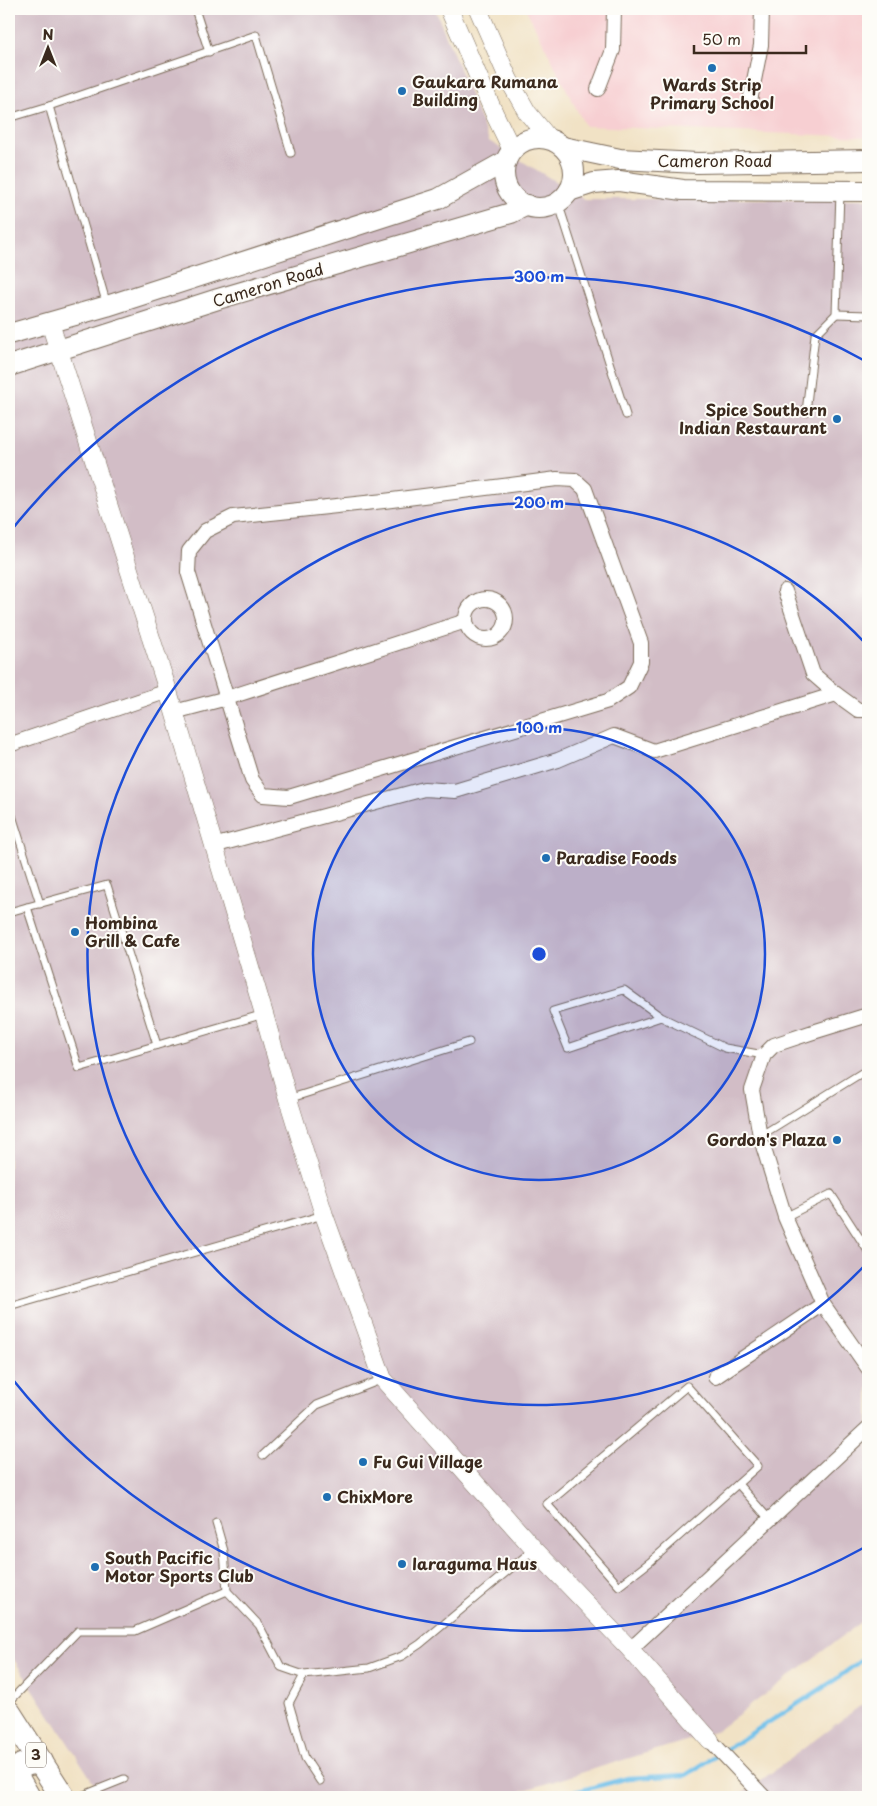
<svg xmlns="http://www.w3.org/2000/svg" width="877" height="1806" viewBox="0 0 877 1806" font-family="'Playpen Sans',sans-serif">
<rect width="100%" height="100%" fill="#fdfcf7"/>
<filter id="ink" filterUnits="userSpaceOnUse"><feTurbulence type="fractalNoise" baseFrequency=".02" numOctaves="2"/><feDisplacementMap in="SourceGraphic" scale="10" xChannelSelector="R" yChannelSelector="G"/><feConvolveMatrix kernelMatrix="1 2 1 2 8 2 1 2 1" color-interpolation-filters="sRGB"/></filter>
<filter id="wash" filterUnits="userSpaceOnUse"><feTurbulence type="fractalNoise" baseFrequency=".0096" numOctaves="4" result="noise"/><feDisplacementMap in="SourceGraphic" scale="20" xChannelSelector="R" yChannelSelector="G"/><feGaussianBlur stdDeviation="1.12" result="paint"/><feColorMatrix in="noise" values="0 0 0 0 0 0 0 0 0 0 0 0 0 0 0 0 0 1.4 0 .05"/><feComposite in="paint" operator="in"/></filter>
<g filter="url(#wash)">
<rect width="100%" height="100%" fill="#f1e2c5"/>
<!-- built -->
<path fill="#f7cfd2" d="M526 9H868V137L585 126Z"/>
<!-- industrial -->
<g fill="#d2bdc6">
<path d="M9 9H435L489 141 584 199H868V1617L715 1732 502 1797H103L9 1652Z"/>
<path d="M868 1700V1797H723L747 1791Z"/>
</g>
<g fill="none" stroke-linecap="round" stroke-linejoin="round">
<!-- stream -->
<path stroke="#6fc0ea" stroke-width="4.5" d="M556 1797 628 1778 686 1775 835 1680 868 1655"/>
</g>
</g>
<g filter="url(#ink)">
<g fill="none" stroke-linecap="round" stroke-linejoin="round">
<!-- service casing -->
<g stroke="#7b6a58" stroke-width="9">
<g id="service">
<path d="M195 9 209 52"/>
<path d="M49 106 107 305"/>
<path d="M9 118 49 106 256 35 291 153"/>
<path d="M558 202 626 415"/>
<path d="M836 314 868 315"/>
<path d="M806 412 815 335 836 314 840 192"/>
<path d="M9 806 40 904"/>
<path d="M27 907 79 1068 264 1014"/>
<path d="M9 912 107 885 157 1045"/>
<path d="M661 1017 624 990 553 1011 568 1048 661 1017 725 1048 764 1055"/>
<path d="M288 1099 469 1042"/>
<path d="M760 1136 868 1069"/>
<path d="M785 1217 831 1194 868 1251"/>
<path d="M9 1306 323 1215"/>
<path d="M687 1386 758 1466 650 1562 619 1586 547 1504Z"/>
<path d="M263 1455 317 1405 383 1379"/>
<path d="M738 1484 769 1519"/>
<path d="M216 1523 224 1551 227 1591 259 1625 281 1667 304 1675 369 1668 402 1656 420 1644 534 1549"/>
<path d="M304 1675 289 1703 305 1758 320 1781"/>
<path d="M9 1702 78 1631H135L227 1591"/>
<path d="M79 1797 124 1779"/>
</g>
</g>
<!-- minor casing -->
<g stroke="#7b6a58" stroke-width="16">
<g id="minor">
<path d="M598 89 613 50 614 9"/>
<path d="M750 101 761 45 762 9"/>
<path d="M557 479 575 480 585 489 641 643V662L629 687 608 701 289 797 263 795 252 780 188 572 189 551 205 531 233 517 384 501Z"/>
<path d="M785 591 813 674 836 694 858 710H868"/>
<circle cx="486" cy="619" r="20"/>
<path d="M174 712 227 698 466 621"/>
<path d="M9 745 168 691"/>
<path d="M213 846 424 789 455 791 558 760 614 736 654 751 836 694"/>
<path d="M868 1015 813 1032 774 1045 764 1055 752 1090 760 1136 785 1217 823 1304 868 1368"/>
<path d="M715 1377 823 1304"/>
<path d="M629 1648 637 1643 868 1428"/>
<path d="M710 1740 764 1797"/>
</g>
</g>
<!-- tertiary casing -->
<g stroke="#7b6a58" stroke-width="19">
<g id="tertiary">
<path d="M449 9 495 115 512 150"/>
<path d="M478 9 509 80 527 112 550 140"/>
<path d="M50 323 168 691 264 1014 288 1099 324 1215 383 1379 534 1549 629 1648 710 1740"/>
</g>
</g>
<!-- secondary casing -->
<g stroke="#7b6a58" stroke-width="22">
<g id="secondary">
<circle cx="539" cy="173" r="35"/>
<path d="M563 147 620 159 697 163 868 160"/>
<path d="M569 191 594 183 619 181 683 190 868 191"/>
<path d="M9 334 107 306 438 199 506 161"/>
<path d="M9 366 218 299 511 213 527 205"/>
</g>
</g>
<!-- trunk casing -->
<g stroke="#7b6a58" stroke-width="26">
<g id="trunk">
<path d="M9 1713 63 1797"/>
<path d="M28 1797 17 1778V1769C25 1763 31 1762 41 1762"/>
</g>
</g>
<!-- service -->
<use href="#service" stroke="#fff" stroke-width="7"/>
<!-- minor -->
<use href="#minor" stroke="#fff" stroke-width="14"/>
<!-- tertiary -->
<use href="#tertiary" stroke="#fff" stroke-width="18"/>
<!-- secondary -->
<use href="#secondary" stroke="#fff" stroke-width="20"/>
<!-- trunk -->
<use href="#trunk" stroke="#fff" stroke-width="24"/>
</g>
</g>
<!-- distance rings -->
<circle cx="539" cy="954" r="226" fill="#1d4ed8" fill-opacity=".12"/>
<g fill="none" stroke="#1d4ed8" stroke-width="2.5">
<circle cx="539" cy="954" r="226"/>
<path d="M866 1264A451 451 0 1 1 866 644"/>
<path d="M867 1546A677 677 0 0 1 9 1375M9 533A677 677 0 0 1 867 362"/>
</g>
<!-- markers -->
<g fill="#1f6fb2" stroke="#fdfcf7" stroke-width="2">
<circle cx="712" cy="68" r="5"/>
<circle cx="402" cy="91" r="5"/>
<circle cx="837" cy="419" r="5"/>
<circle cx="546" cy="858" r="5"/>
<circle cx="75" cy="932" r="5"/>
<circle cx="837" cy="1140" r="5"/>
<circle cx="363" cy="1462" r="5"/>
<circle cx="327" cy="1497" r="5"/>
<circle cx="402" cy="1564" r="5"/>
<circle cx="95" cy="1567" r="5"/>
</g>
<g text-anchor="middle" stroke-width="4" stroke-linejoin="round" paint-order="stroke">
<!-- shield labels -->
<rect fill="#fdfcf7" stroke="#75695f" stroke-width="1" x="26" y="1742.5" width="20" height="25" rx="4"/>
<g font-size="15" font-weight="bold" fill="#3b2a1e">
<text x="36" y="1760">3</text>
</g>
<!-- poi labels -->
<g font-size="16" font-weight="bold" fill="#3b2a1e" stroke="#fdfcf7" text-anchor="start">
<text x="412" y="88">Gaukara Rumana<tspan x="412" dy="18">Building</tspan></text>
<text x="712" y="91" text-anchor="middle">Wards Strip<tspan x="712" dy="18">Primary School</tspan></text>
<text x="827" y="416" text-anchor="end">Spice Southern<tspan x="827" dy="18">Indian Restaurant</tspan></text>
<text x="556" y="864">Paradise Foods</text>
<text x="85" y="929">Hombina<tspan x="85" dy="18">Grill &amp; Cafe</tspan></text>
<text x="827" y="1146" text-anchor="end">Gordon's Plaza</text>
<text x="373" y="1468">Fu Gui Village</text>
<text x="337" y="1503">ChixMore</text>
<text x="105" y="1564">South Pacific<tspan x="105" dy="18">Motor Sports Club</tspan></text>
<text x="412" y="1570">Iaraguma Haus</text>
</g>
<!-- street labels -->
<g font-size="16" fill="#3b2a1e" stroke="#fdfcf7">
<text x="715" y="167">Cameron Road</text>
<text transform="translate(268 285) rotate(-17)" y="6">Cameron Road</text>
</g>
</g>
<circle cx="539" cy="954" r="8" fill="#1d4ed8" stroke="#fdfcf7" stroke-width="2.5"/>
<g font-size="15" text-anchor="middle" font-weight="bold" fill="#1d4ed8" stroke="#fdfcf7" stroke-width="4" stroke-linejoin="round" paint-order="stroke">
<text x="539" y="282">300 m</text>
<text x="539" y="508">200 m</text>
<text x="539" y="733">100 m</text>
</g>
<!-- margin -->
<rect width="877" height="1806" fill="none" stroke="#fdfcf7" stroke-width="30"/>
<!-- north arrow -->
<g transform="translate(48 48)" stroke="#fdfcf7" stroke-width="4" paint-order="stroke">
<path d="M0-4L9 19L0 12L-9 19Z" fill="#3b2a1e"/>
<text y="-8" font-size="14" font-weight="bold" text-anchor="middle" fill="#3b2a1e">N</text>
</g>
<!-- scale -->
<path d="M694 45v8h112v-8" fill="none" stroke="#3b2a1e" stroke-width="2.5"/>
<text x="702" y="45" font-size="15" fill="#3b2a1e" stroke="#fdfcf7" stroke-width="4" paint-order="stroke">50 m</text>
</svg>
